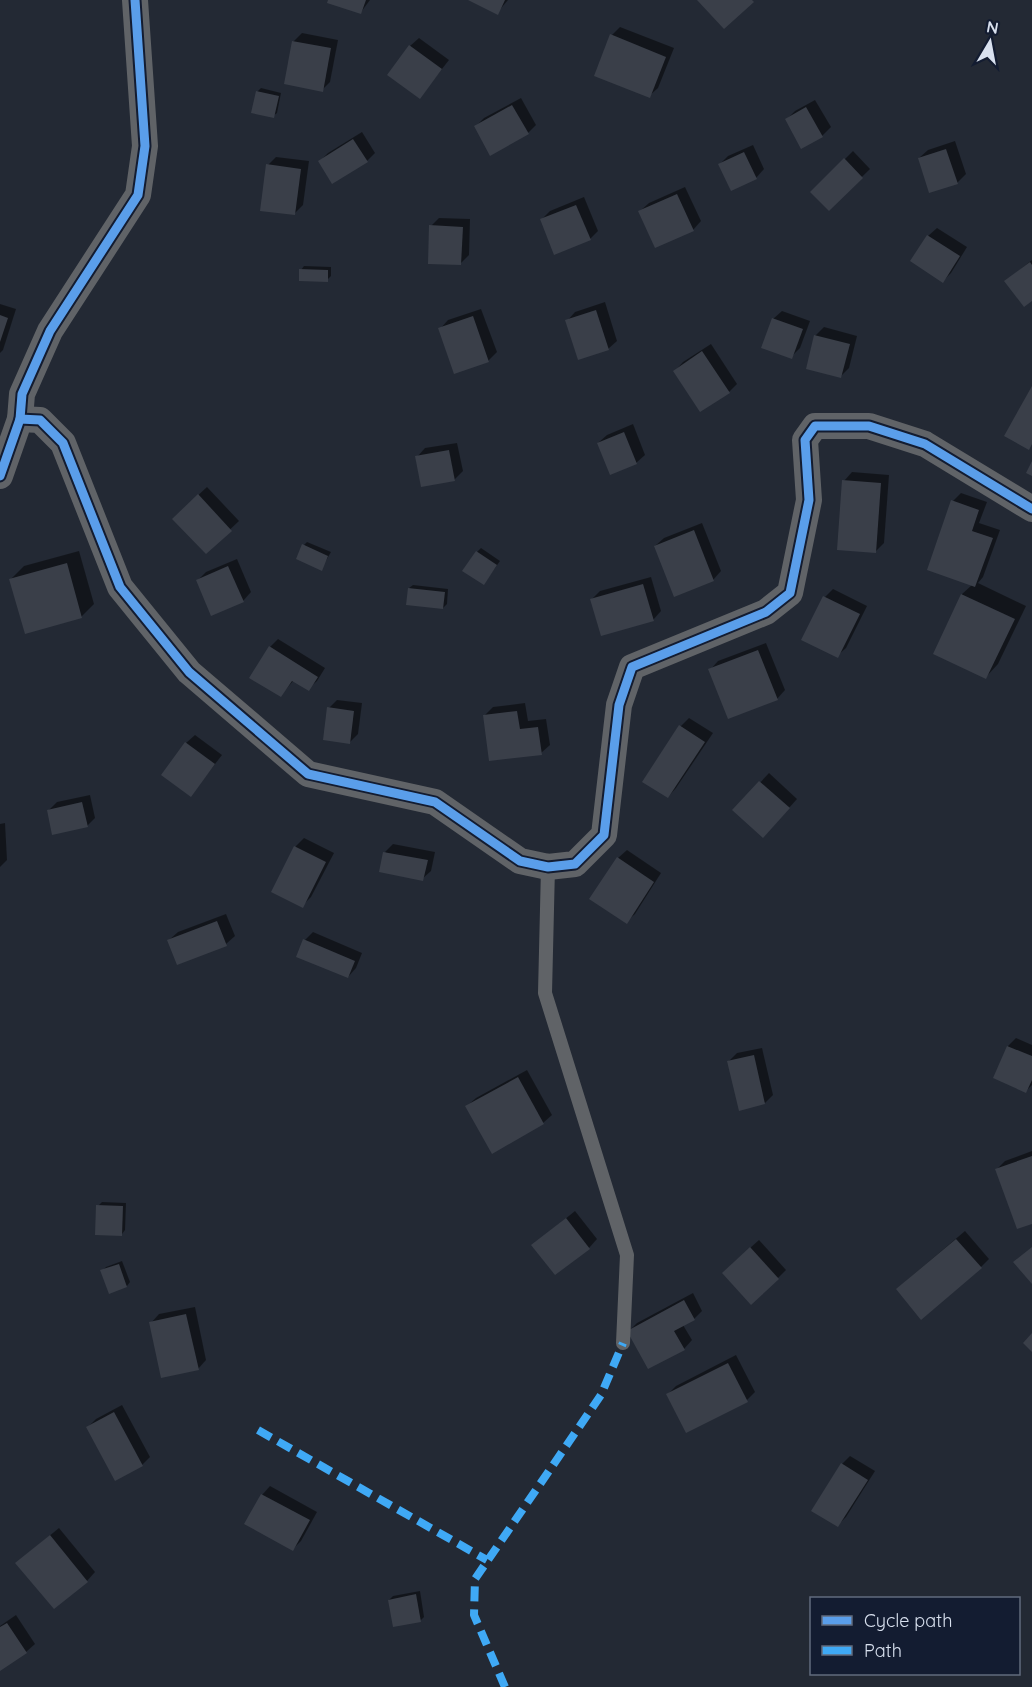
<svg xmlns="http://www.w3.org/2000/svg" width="1032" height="1687" viewBox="0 0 1032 1687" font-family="Quicksand,sans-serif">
<rect width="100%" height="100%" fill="#232934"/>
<!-- shadow -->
<g fill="#0007">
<path d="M330 0H370L361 12Z"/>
<path d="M471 0H508L497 13Z"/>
<path d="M620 27 674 48 658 88 649 96 612 35Z"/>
<path d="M302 33 338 40 330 82 322 90 293 42Z"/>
<path d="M419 38 449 60 420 97 410 46Z"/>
<path d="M261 88 281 93 277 113 273 116 257 92Z"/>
<path d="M521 98 536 125 528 133 476 126 484 118Z"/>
<path d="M815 100 831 127 822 136 802 147 787 119 795 111Z"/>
<path d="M362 132 375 153 367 161H320L328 153Z"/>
<path d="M955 141 966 174 957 183 919 158 928 150Z"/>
<path d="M753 145 764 169 756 178 720 164 728 156Z"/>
<path d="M853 151 870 169 829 209 812 192Z"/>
<path d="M276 157 309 161 303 205 294 214 268 165Z"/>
<path d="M685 187 701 221 693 230 640 211 649 203Z"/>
<path d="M584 197 598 231 590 239 541 220 550 211Z"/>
<path d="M439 218 470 219 469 255 460 264 431 226Z"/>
<path d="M937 228 967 247 951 273 943 281 928 236Z"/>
<path d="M1032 260V299L1006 281Z"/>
<path d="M304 266 331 267V276L327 280 301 270Z"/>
<path d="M605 302 617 341 608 349 567 321 575 312Z"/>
<path d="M0 304 16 309 3 350 0 353Z"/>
<path d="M481 309 497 352 488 361 440 329 448 320Z"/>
<path d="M782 311 810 321 800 348 791 357 773 319Z"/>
<path d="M824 327 857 336 849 368 841 376 815 336Z"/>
<path d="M711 344 737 384 729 392 675 371 683 362Z"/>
<path d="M633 424 645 455 636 463 598 443 607 435Z"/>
<path d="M457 443 463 471 454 480 417 457 425 448Z"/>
<path d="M852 472 889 475 884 543 875 552 844 481Z"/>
<path d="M207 487 239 521 206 552 182 510Z"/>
<path d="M961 493 987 502 979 523 1000 530 983 577 978 583 1026 606 998 664 986 677 935 653 962 594 972 585 953 501Z"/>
<path d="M702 523 721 571 713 580 655 546 664 538Z"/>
<path d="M307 542 331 552 321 569 304 545Z"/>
<path d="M481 548 500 561 487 579 477 552Z"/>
<path d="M79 551 94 604 81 617 11 579 24 566Z"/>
<path d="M237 559 251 592 243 601 197 581 206 572Z"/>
<path d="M651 577 661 611 653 620 592 599 600 591Z"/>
<path d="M413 585 448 589 447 604 443 608 409 588Z"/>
<path d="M833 589 867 606 846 648 837 656 825 597Z"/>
<path d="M278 639 325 668 317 681 308 689 294 680 281 695 270 647Z"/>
<path d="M766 643 785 690 777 699 710 670 718 661Z"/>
<path d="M337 700 362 703 358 734 349 743 329 708Z"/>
<path d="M525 703 528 721 546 719 550 745 541 753 485 715 493 707Z"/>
<path d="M689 718 713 733 676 788 668 797 681 726Z"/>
<path d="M195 735 222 755 191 795 186 743Z"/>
<path d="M769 773 797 799 772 827 735 810Z"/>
<path d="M90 795 95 818 87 826 48 811 57 802Z"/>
<path d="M5 823 7 860 0 867V824Z"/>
<path d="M304 838 334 853 311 897 302 906 273 891 296 846Z"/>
<path d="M393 844 435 852 431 871 422 879 385 852Z"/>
<path d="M627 850 661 873 635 914 626 922 618 858Z"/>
<path d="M226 914 235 936 226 944 169 940 178 932Z"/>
<path d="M313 932 362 953 356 968 348 977 305 940Z"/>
<path d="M1016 1038 1032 1045V1085L1026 1091 995 1078 1008 1046Z"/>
<path d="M762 1048 773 1095 765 1103 728 1062 737 1053Z"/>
<path d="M527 1070 552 1115 543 1123 493 1152 467 1106 476 1098Z"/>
<path d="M1032 1151V1222L996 1170 1005 1161Z"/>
<path d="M102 1202 126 1203 125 1230 122 1234 98 1206Z"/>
<path d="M575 1211 597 1239 589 1248 533 1245Z"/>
<path d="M965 1231 989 1259 981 1267 906 1281Z"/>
<path d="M759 1240 786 1270 778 1278 732 1264Z"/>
<path d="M122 1261 130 1282 127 1286 102 1271 106 1267Z"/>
<path d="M693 1293 702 1311 694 1319 683 1325 692 1340 684 1349 629 1331 637 1323Z"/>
<path d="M195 1307 206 1360 198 1369 151 1323 159 1314Z"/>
<path d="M736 1355 755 1392 747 1400 668 1394 676 1386Z"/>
<path d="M122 1405 150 1457 142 1465 88 1427 96 1419Z"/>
<path d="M850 1456 875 1471 846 1517 838 1525 842 1464Z"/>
<path d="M270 1486 317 1512 301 1541 293 1549 262 1495Z"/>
<path d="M59 1528 95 1572 87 1581 26 1555Z"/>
<path d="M420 1591 424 1617 421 1620 389 1600 393 1596Z"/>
<path d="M16 1615 35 1644 26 1652 0 1670V1626Z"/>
</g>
<!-- building -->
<g fill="#3a3f49">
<path d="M328 0H366L361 14 327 3Z"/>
<path d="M468 0H505L498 15Z"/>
<path d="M697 0H752L754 2 724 29Z"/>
<path d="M610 34 666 57 650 98 594 76Z"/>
<path d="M292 41 331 48 323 92 284 84Z"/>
<path d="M409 45 442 69 420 99 387 75Z"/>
<path d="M256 91 279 96 274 118 251 113Z"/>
<path d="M512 105 529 134 490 156 474 126Z"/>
<path d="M806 107 823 137 801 149 785 119Z"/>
<path d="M353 139 368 162 332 184 318 161Z"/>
<path d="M946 149 958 184 929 193 918 158Z"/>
<path d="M744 152 757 179 731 191 718 164Z"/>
<path d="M844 158 863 178 829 211 810 192Z"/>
<path d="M266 164 301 169 295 215 260 211Z"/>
<path d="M677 194 694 231 655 248 638 211Z"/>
<path d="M576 205 591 240 554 255 540 219Z"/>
<path d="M429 225 463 227 461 265 428 264Z"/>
<path d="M927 235 960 256 943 283 910 261Z"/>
<path d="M1030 262 1032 265V301L1024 307 1004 281Z"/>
<path d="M299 269 328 270V282L299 281Z"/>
<path d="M596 310 609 350 578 360 565 320Z"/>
<path d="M0 315 8 318 0 342Z"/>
<path d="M473 316 489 362 454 374 438 328Z"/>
<path d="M772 318 803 329 792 359 761 348Z"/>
<path d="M814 335 850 344 841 378 806 369Z"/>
<path d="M702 351 730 393 700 412 673 371Z"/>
<path d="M1032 386V444L1029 450 1004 436Z"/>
<path d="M624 432 637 464 610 475 597 443Z"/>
<path d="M449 450 455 481 421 487 415 456Z"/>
<path d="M1032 461V476L1026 473Z"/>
<path d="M842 480 881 483 876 553 837 550Z"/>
<path d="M198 494 232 531 206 554 172 519Z"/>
<path d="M951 500 979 510 972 531 993 538 975 587 927 570Z"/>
<path d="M694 530 714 581 674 597 654 546Z"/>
<path d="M302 544 328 556 322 571 296 559Z"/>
<path d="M476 551 497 565 484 585 462 571Z"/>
<path d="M67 563 82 618 25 634 9 579Z"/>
<path d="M228 566 244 602 211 616 196 580Z"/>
<path d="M643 584 654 621 601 636 590 599Z"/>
<path d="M408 588 445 592 443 609 406 605Z"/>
<path d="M961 594 1015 619 986 679 933 654Z"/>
<path d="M823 596 860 614 838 658 801 640Z"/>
<path d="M269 646 318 677 309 691 292 681 281 697 249 678Z"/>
<path d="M758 650 778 700 728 719 708 669Z"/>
<path d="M327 707 354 711 350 744 323 740Z"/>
<path d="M517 711 520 729 538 727 542 755 489 761 483 715Z"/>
<path d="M679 725 705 742 668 798 642 782Z"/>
<path d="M185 742 215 764 191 797 161 775Z"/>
<path d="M759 781 790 808 763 838 732 810Z"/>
<path d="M82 802 88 827 52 835 47 810Z"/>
<path d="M294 846 326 862 303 908 271 892Z"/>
<path d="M383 852 428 860 423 881 379 872Z"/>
<path d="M617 857 654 882 627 924 589 899Z"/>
<path d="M217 921 227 946 177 965 167 940Z"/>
<path d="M303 939 355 961 348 978 296 957Z"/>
<path d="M1007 1046 1032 1056V1080L1026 1093 993 1078Z"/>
<path d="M754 1055 765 1104 739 1111 727 1061Z"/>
<path d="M518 1077 544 1124 492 1154 465 1106Z"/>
<path d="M1032 1156V1224L1017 1229 995 1169Z"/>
<path d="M96 1205 123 1206 122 1236 95 1235Z"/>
<path d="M566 1218 590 1249 555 1275 531 1245Z"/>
<path d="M956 1239 982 1268 921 1320 896 1289Z"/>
<path d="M750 1247 779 1279 751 1305 722 1273Z"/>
<path d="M1032 1247V1284L1013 1262Z"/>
<path d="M119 1264 127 1287 109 1294 100 1270Z"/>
<path d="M684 1300 695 1320 674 1331 685 1350 648 1369 627 1331Z"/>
<path d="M186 1314 199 1370 161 1378 149 1322Z"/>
<path d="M1032 1333V1352L1023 1343Z"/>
<path d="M728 1363 748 1402 686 1433 666 1394Z"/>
<path d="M114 1412 143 1466 115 1481 86 1427Z"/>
<path d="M841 1463 868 1480 838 1527 811 1511Z"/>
<path d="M261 1494 310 1520 293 1551 244 1524Z"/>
<path d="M50 1535 88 1582 54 1609 15 1563Z"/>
<path d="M416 1594 421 1622 393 1627 388 1600Z"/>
<path d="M7 1623 27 1653 0 1671V1627Z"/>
</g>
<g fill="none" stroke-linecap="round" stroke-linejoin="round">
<!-- service -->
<path stroke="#606367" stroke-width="14" d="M548 867 545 993 627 1255 623 1343"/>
<!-- minor -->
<g stroke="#606367" stroke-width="26">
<path d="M20 419 22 394 50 331 138 195 145 146 135 0"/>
<path d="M0 476 20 419 40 420 63 443 120 587 189 672 308 774 435 802 520 861 548 867 575 864 604 835 619 705 632 667 766 612 790 593 809 500 805 440 815 426H869L925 444 1032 509"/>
</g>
<!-- quiet -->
<g stroke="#3fa9f5" stroke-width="8" stroke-dasharray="15 8" stroke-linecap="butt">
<path d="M258 1430 487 1560"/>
<path d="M505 1687 474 1615 475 1579 601 1395 623 1343"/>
</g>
<!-- cycleway casing -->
<g stroke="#131c31" stroke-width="13">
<g id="cycleway">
<path d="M20 419 22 394 50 331 138 195 145 146 135 0"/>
<path d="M0 476 20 419 40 420 63 443 120 587 189 672 308 774 435 802 520 861 548 867 575 864 604 835 619 705 632 667 766 612 790 593 809 500 805 440 815 426H869L925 444 1032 509"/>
</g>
</g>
<!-- cycleway -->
<use href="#cycleway" stroke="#5a9eea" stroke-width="9"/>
</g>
<!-- legend -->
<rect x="810" y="1597" width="210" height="78" fill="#131c31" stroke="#626b7d" stroke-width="1.5"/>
<rect x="822" y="1616" width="30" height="9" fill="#5a9eea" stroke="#626b7d" stroke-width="1.5"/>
<text x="864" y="1627" font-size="18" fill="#d9e1ef">Cycle path</text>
<rect x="822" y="1646" width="30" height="9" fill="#3fa9f5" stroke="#626b7d" stroke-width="1.5"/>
<text x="864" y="1657" font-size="18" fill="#d9e1ef">Path</text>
<!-- north arrow -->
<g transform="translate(990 42) rotate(10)" stroke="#131c31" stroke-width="4.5" paint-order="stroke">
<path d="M0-4.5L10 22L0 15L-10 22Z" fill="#d9e1ef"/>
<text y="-9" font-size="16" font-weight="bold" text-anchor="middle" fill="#d9e1ef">N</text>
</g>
</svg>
